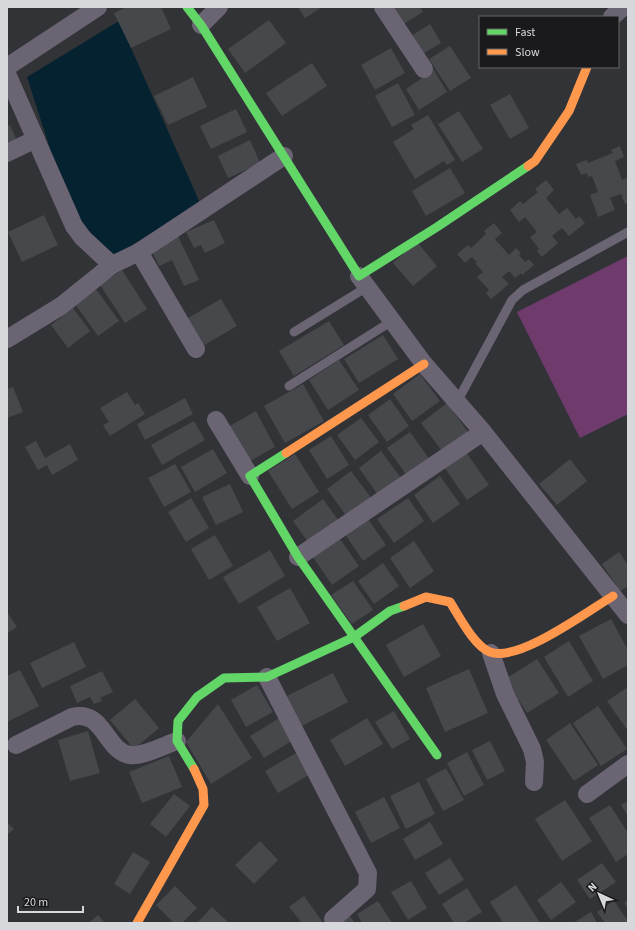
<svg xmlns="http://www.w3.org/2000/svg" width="635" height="930" viewBox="0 0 635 930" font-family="'Source Sans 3',sans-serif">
<rect width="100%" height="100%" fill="#323337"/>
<!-- green -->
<path fill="#6f3b6c" d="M628 256V414L580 438 517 312Z"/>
<!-- water -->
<path fill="#04222f" d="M119 21 200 203 111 258 80 242 27 77Z"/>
<!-- building -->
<g fill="#47484b">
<path d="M127 7H161L171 29 131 48 114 13Z"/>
<path d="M298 7H322L305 18Z"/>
<path d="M387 7H420L423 12 399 27Z"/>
<path d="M269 20 286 43 245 73 228 49Z"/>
<path d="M430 24 441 43 419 56 408 38Z"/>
<path d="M450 46 471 78 450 91 429 59Z"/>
<path d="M391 48 405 73 375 90 361 65Z"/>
<path d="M312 63 327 86 282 116 266 93Z"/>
<path d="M434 70 447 92 419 110 406 89Z"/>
<path d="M193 77 207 107 168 125 154 96Z"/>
<path d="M398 83 415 115 392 127 375 96Z"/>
<path d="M510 94 529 128 510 139 490 105Z"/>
<path d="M236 109 247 132 211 149 200 126Z"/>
<path d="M459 111 483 149 462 162 438 124Z"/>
<path d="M428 115 455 160 447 165 444 161 415 179 393 142 414 129 411 125Z"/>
<path d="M10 125 18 143 7 148V127Z"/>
<path d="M250 140 260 163 228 178 218 156Z"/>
<path d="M620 146 624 157 615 161 622 180 628 177V203L625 204 621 194 610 198 615 210 598 217 590 195 598 192 592 176 588 177 587 173 581 175 576 164 587 160 588 163 613 153 611 150Z"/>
<path d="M450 168 465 193 426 216 412 191Z"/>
<path d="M546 180 554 190 546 198 559 214 567 208 576 219 579 216 585 223 569 236 562 228 552 236 558 243 542 257 537 251 539 249 530 237 537 232 525 217 519 222 510 210 520 201 523 204 538 192 535 189Z"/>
<path d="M44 215 58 245 22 262 8 232Z"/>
<path d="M214 220 225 243 205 253 201 245 194 248 186 232Z"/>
<path d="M494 223 502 233 495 239 509 255 516 248 521 253 519 255 525 262 529 259 534 265 522 275 521 273 515 278 509 271 502 277 509 284 491 299 486 293 489 290 477 277 483 272 475 263 477 262 472 257 465 263 457 254 468 245 471 248 486 234 484 231Z"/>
<path d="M178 236 199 280 184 286 172 260 159 266 151 249Z"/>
<path d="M417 242 437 266 413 286 393 263Z"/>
<path d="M122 270 147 309 125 323 100 285Z"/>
<path d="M96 289 119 321 98 336 75 304Z"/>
<path d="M221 299 237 326 204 345 188 318Z"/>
<path d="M73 308 90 331 68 348 51 325Z"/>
<path d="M329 321 344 345 294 376 279 351Z"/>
<path d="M383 335 398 359 359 383 344 359Z"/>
<path d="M339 360 359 390 328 410 309 380Z"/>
<path d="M420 374 440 401 412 421 393 394Z"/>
<path d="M303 384 324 421 285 443 264 406Z"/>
<path d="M13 387 23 412 7 418V389Z"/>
<path d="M127 392 135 405 138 403 145 414 110 436 103 425 109 422 100 408Z"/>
<path d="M185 398 193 414 145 440 137 424Z"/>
<path d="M390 399 409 426 387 442 368 415Z"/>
<path d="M447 403 468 432 442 451 421 423Z"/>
<path d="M256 411 275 447 248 462 228 427Z"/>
<path d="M361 418 379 442 355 460 337 435Z"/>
<path d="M194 421 205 440 162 465 151 445Z"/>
<path d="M410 432 430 460 408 477 387 448Z"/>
<path d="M331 436 349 465 327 479 309 450Z"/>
<path d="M36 441 45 458 70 444 78 460 52 475 47 465 38 470 25 447Z"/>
<path d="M213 449 227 473 195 492 181 467Z"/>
<path d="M381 451 401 478 378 495 359 468Z"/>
<path d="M466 452 489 485 467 500 444 467Z"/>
<path d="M295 454 319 492 292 509 268 471Z"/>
<path d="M570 459 587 481 557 505 539 484Z"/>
<path d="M175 464 191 492 164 507 148 478Z"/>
<path d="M351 471 372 499 347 517 327 489Z"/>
<path d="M440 476 460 504 433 523 414 495Z"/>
<path d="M230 484 243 512 216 525 202 497Z"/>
<path d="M191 498 209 528 186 542 168 512Z"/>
<path d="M408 498 424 521 394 543 377 519Z"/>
<path d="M323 499 338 520 308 542 293 521Z"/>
<path d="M368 519 386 545 363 561 345 534Z"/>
<path d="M215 535 233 566 209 580 191 549Z"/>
<path d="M340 539 359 566 332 585 313 557Z"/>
<path d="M414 541 434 571 410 588 390 558Z"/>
<path d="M270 550 285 576 239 604 223 577Z"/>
<path d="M619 552 628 565V586L620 591 602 564Z"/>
<path d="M383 563 399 586 374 604 358 581Z"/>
<path d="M353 581 373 610 352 624 331 595Z"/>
<path d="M290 588 310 623 277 641 257 607Z"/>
<path d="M7 612 17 627 7 633Z"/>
<path d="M611 619 628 650V665L603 679 579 636Z"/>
<path d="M423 624 441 656 404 677 386 645Z"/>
<path d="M569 641 593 681 568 697 544 657Z"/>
<path d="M74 642 86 667 42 688 30 663Z"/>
<path d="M537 659 559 693 527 713 505 679Z"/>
<path d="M469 669 488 713 445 732 426 688Z"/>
<path d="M20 670 39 706 7 722V676Z"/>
<path d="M102 671 113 692 100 698 102 701 94 704 90 697 77 703 70 686Z"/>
<path d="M333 673 348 702 302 726 287 696Z"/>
<path d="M257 685 273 712 246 727 231 700Z"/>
<path d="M628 687V731L607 701Z"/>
<path d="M135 699 159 728 134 749 110 720Z"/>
<path d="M218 704 252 758 211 784 186 742Z"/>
<path d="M598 706 627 749 601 766 573 723Z"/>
<path d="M394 711 410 739 392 749 375 722Z"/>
<path d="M281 717 295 739 264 758 250 736Z"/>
<path d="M367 718 383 744 345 766 330 740Z"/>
<path d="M570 723 598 765 574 781 546 740Z"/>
<path d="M88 731 100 773 70 781 58 740Z"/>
<path d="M490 741 505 771 487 780 472 750Z"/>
<path d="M467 752 484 785 464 796 447 763Z"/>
<path d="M296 753 309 775 278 793 265 771Z"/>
<path d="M169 756 182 787 142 803 129 772Z"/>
<path d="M446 768 464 800 443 811 426 779Z"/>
<path d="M419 782 435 814 406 829 390 796Z"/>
<path d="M174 794 190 806 166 837 150 824Z"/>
<path d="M384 797 400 828 371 843 355 812Z"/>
<path d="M565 800 592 841 562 861 535 819Z"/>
<path d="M628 801V816L621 805Z"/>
<path d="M610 805 628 833V854L616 862 589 818Z"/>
<path d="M7 822 14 829 7 835Z"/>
<path d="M430 822 443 844 415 860 403 839Z"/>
<path d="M260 841 278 860 254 884 235 865Z"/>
<path d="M133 852 150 862 130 894 114 884Z"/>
<path d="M450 858 464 880 439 895 425 873Z"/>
<path d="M602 863 616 882 590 899 577 880Z"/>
<path d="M411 881 427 908 408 920 391 892Z"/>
<path d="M561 882 576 902 551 920 537 900Z"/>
<path d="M516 885 540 923H503L490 902Z"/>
<path d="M175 886 197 908 182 923H174L156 905Z"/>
<path d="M467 888 482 912 464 923H454L442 904Z"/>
<path d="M304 896 322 921 320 923H302L289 907Z"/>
<path d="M628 900V908L624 903Z"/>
<path d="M378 901 392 923H362L357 914Z"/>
<path d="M614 901 628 921V923H605L597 912Z"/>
<path d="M212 907 229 923H197Z"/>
<path d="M591 912 597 923H573Z"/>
<path d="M98 915 105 923H89Z"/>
<path d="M350 916 355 923H340Z"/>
</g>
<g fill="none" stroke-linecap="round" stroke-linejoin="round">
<!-- lane -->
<g stroke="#6b6473" stroke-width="9">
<path d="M294 332 367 287"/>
<path d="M289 386 392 321"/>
<path d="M457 402 512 300 523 290 628 232"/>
</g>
<!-- street -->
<g stroke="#6b6473" stroke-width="18">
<path d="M383 7 424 69"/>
<path d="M612 17 623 7"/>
<path d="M201 25 219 7"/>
<path d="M7 67 98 7"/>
<path d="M7 74 74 226 83 238 112 265"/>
<path d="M7 153 36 139"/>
<path d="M139 252 196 349"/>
<path d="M359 276 424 364 483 432 628 615"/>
<path d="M7 339 61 306 112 265 139 252 284 156"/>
<path d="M216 420 250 476"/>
<path d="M298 557 483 432"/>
<path d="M491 653 505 694 532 749 535 762 534 782"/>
<path d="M267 677 368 873 367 889 333 919"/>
<path d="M16 745 72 717C104 709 105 751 130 755 142 757 165 745 177 741"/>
<path d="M587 794 628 764"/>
</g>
<!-- fast -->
<g stroke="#63d668" stroke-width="9">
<path d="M187 7 201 25 359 276 437 227 528 166"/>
<path d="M286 453 250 476 298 557 437 755"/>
<path d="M194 769 177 741 178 721 197 697 224 678 267 677 354 637 390 611 404 606"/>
</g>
<!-- slow -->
<g stroke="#ff974d" stroke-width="9">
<path d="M528 166 535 161 569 111 587 67"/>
<path d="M286 453 424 364"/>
<path d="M404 606 426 597 450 602C459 616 474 646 490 652 518 663 588 611 613 596"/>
<path d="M137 923 204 805 203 789 194 769"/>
</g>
</g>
<!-- border -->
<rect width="635" height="930" fill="none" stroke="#d7d8dc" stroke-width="16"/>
<!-- legend -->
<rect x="479" y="16" width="140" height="52" fill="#1a1a1d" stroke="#666669"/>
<rect x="487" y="29" width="20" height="6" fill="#63d668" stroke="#666669"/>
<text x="515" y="36" font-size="12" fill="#d7d8dc">Fast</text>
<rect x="487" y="49" width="20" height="6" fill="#ff974d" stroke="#666669"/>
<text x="515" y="56" font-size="12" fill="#d7d8dc">Slow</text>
<!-- north arrow -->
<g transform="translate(599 894) rotate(316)" stroke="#1a1a1d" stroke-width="3" paint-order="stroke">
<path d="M0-3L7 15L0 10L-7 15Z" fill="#d7d8dc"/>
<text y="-6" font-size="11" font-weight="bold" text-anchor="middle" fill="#d7d8dc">N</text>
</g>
<!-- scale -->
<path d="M18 906v6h65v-6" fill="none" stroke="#d7d8dc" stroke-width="2"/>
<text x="24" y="906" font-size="12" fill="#d7d8dc" stroke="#1a1a1d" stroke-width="3" paint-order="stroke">20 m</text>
</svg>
